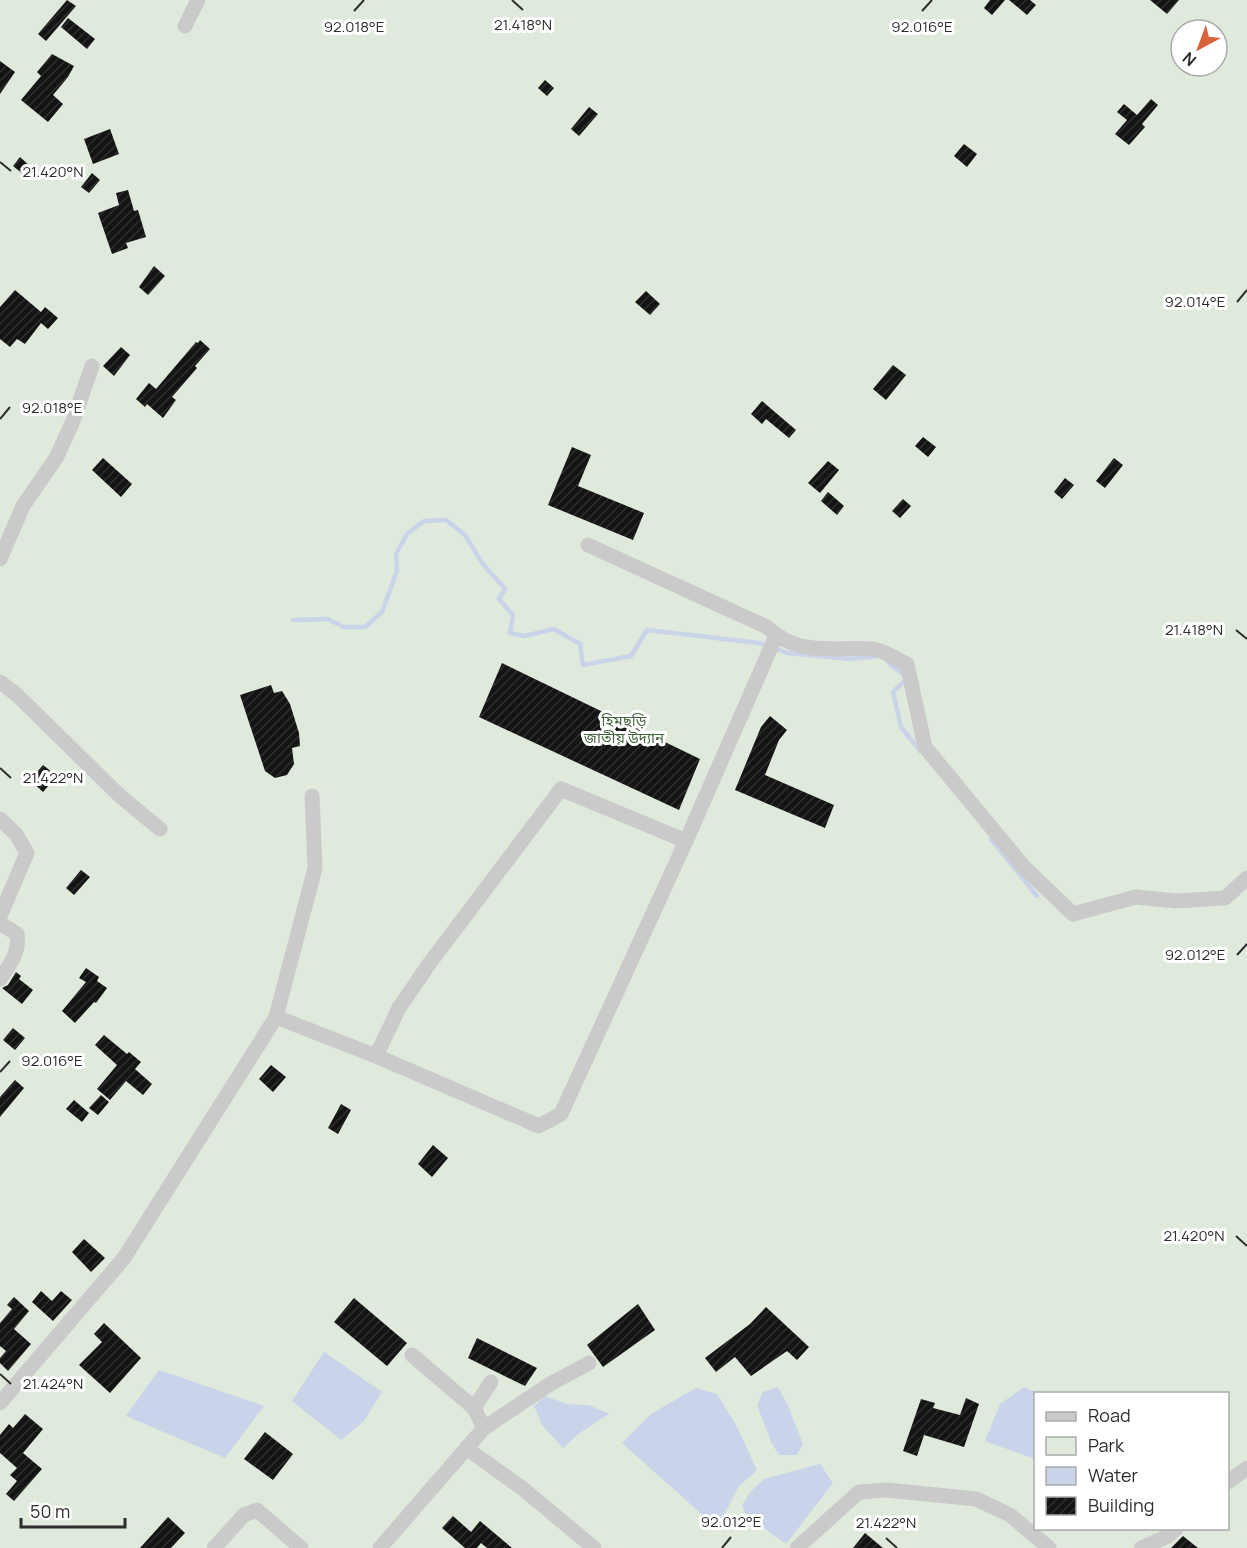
<svg xmlns="http://www.w3.org/2000/svg" width="1247" height="1548" viewBox="0 0 1247 1548" font-family="Manrope,'Noto Sans Bengali',sans-serif">
<defs>
<pattern id="building-hatch" width="6" height="6" patternUnits="userSpaceOnUse" patternTransform="scale(1.5)"><rect width="6" height="6" fill="#141414"/><path d="M-1 1l2-2M0 6l6-6M5 7l2-2" fill="none" stroke="#2e2e2e"/></pattern>
</defs>
<rect width="100%" height="100%" fill="#fff"/>
<!-- green -->
<path fill="#dfeadc" fill-rule="evenodd" d="M0 0H1247V1548H0ZM1181 30H1217V66H1181ZM1036 1394H1228V1528H1036Z"/>
<!-- water -->
<g fill="#c9d3e9">
<path d="M324 1352 382 1392 364 1421 341 1440 292 1401Z"/>
<path d="M159 1370 264 1406 225 1458 126 1416Z"/>
<path d="M778 1387 788 1406 803 1444 797 1455H779L771 1442 757 1405 763 1392Z"/>
<path d="M1024 1387 1037 1393 1035 1459 985 1441 1000 1404Z"/>
<path d="M696 1388 717 1394 736 1425 757 1470 739 1486 717 1528 622 1443 651 1414Z"/>
<path d="M545 1396 567 1404 589 1405 609 1414 578 1434 563 1448 542 1425 534 1406Z"/>
<path d="M820 1464 833 1483 786 1544 746 1515 742 1505 751 1491 764 1479Z"/>
</g>
<g fill="none" stroke-linecap="round" stroke-linejoin="round">
<!-- stream -->
<g stroke="#c9d3e9" stroke-width="4.5">
<path d="M293 620 328 619 344 627H365L382 612 397 571 396 554 407 534 424 521 446 520 465 535 482 563 505 589 499 599 513 615 510 633 525 636 554 629 580 644 583 665 631 656 647 630 759 643 787 653 850 659 878 656"/>
<path d="M887 660 892 666 908 678 893 692 901 727 920 751"/>
<path d="M991 839 1037 896"/>
</g>
</g>
<!-- building -->
<g fill="url(#building-hatch)">
<path d="M67 0 76 6 46 41 38 34Z"/>
<path d="M990 0H1005L992 15 984 8Z"/>
<path d="M1009 0H1030L1036 5 1027 15Z"/>
<path d="M1150 0H1179L1167 14Z"/>
<path d="M68 18 95 39 87 49 61 27Z"/>
<path d="M52 54 74 66 68 77 53 95 63 104 48 122 21 100 41 76 37 72Z"/>
<path d="M0 61 15 72 0 94Z"/>
<path d="M545 80 554 88 547 96 538 88Z"/>
<path d="M1151 99 1158 105 1142 124 1145 127 1129 145 1115 134 1127 120 1117 112 1124 104 1137 115Z"/>
<path d="M589 107 598 114 579 136 571 129Z"/>
<path d="M110 129 119 154 93 164 84 139Z"/>
<path d="M964 144 977 154 967 167 954 156Z"/>
<path d="M20 157 31 167 24 175 13 166Z"/>
<path d="M92 173 100 180 89 193 81 187Z"/>
<path d="M128 190 134 211 138 210 146 237 126 243 128 248 112 254 98 213 119 205 116 193Z"/>
<path d="M154 266 165 276 148 295 139 287Z"/>
<path d="M15 290 41 312 45 307 58 318 48 329 41 323 25 344 17 339 10 347 0 339V307Z"/>
<path d="M646 291 660 304 650 315 635 302Z"/>
<path d="M200 340 210 349 195 366 197 368 172 397 176 400 163 418 147 404 145 407 136 399 149 383 156 389 196 342 198 343Z"/>
<path d="M121 347 130 355 114 376 103 366Z"/>
<path d="M893 365 906 375 886 400 873 389Z"/>
<path d="M762 401 796 430 789 438 766 419 762 424 751 414Z"/>
<path d="M923 437 936 447 928 457 915 446Z"/>
<path d="M572 447 591 455 578 486 644 513 633 540 548 505Z"/>
<path d="M103 458 132 484 121 497 92 470Z"/>
<path d="M1114 458 1123 465 1105 488 1096 481Z"/>
<path d="M828 461 839 470 820 493 808 483Z"/>
<path d="M1065 478 1074 485 1062 499 1054 492Z"/>
<path d="M828 492 844 506 837 515 821 501Z"/>
<path d="M903 499 911 506 900 518 892 511Z"/>
<path d="M502 663 700 759 679 810 479 717Z"/>
<path d="M271 685 274 693 282 691 290 704 299 733 300 746 292 748 294 764 287 775 275 778 265 771 240 695Z"/>
<path d="M770 716 787 730 779 740 765 775 834 805 825 828 735 790 761 727Z"/>
<path d="M43 765 57 776 43 792 30 780Z"/>
<path d="M81 870 90 877 74 895 66 888Z"/>
<path d="M86 968 99 977 97 981 107 988 96 1003 94 1002 75 1023 62 1011 86 982 79 978Z"/>
<path d="M16 972 21 976 19 979 33 990 22 1004 2 988 8 985Z"/>
<path d="M13 1028 25 1038 15 1050 3 1040Z"/>
<path d="M104 1035 127 1054 129 1052 141 1062 135 1069 152 1084 143 1095 126 1081 110 1100 97 1089 117 1065 95 1045Z"/>
<path d="M271 1065 286 1077 273 1092 259 1079Z"/>
<path d="M15 1080 24 1088 0 1117V1097Z"/>
<path d="M101 1095 109 1102 98 1115 89 1108Z"/>
<path d="M74 1100 89 1113 82 1122 66 1109Z"/>
<path d="M341 1104 351 1110 338 1134 328 1128Z"/>
<path d="M433 1145 448 1158 432 1177 418 1164Z"/>
<path d="M84 1239 105 1258 91 1272 72 1252Z"/>
<path d="M41 1291 52 1301 61 1291 72 1300 53 1321 32 1302Z"/>
<path d="M14 1297 29 1311 14 1329 31 1344 8 1371 0 1363V1358L6 1351 0 1346V1323L12 1309 7 1305Z"/>
<path d="M354 1298 407 1343 387 1366 334 1322Z"/>
<path d="M638 1304 655 1330 603 1367 587 1345Z"/>
<path d="M766 1307 809 1347 797 1360 787 1351 751 1376 735 1357 716 1372 705 1358 750 1324Z"/>
<path d="M104 1323 141 1358 110 1393 79 1365 102 1342 94 1334Z"/>
<path d="M477 1338 537 1368 525 1386 468 1358Z"/>
<path d="M966 1398 979 1404 964 1447 924 1435 917 1456 903 1451 921 1399 935 1403 933 1408 960 1415Z"/>
<path d="M25 1414 43 1429 23 1453 42 1469 14 1501 6 1494 17 1481 10 1475 17 1468 0 1453V1435L9 1424 13 1428Z"/>
<path d="M265 1432 293 1454 273 1480 244 1459Z"/>
<path d="M453 1516 471 1532 480 1521 512 1548H487L481 1543 477 1548H465L442 1528Z"/>
<path d="M168 1517 185 1533 171 1548H140Z"/>
<path d="M865 1533 883 1548H853Z"/>
<path d="M1183 1536 1198 1548H1171Z"/>
</g>
<g fill="none" stroke-linecap="round" stroke-linejoin="round">
<!-- street -->
<g stroke="#cacaca" stroke-width="15">
<path d="M185 26 198 0"/>
<path d="M588 545 767 627C799 658 834 646 873 649 884 650 897 660 907 664L925 747 1024 867 1073 914 1136 897 1176 901 1225 898 1247 878"/>
<path d="M0 559 23 506 56 458 73 421 92 366"/>
<path d="M0 682 16 694 120 796 160 829"/>
<path d="M0 819 16 834 27 853 0 916"/>
<path d="M0 923 17 934C20 953 10 964 0 979"/>
<path d="M276 1017 315 868 312 796"/>
<path d="M376 1056 399 1008 429 964 561 789 686 841"/>
<path d="M412 1355 474 1408 484 1428"/>
<path d="M0 1403 124 1258 276 1017 376 1056 539 1126 561 1114 686 841 776 636"/>
<path d="M474 1408 491 1382"/>
<path d="M466 1448 522 1488 594 1548"/>
<path d="M1228 1482 1247 1468"/>
<path d="M214 1548 244 1515 257 1510 301 1548"/>
<path d="M380 1548 484 1428 550 1384 589 1363"/>
<path d="M797 1548 859 1492 887 1490 976 1499 1010 1515 1049 1548"/>
<path d="M1141 1548 1168 1536 1177 1528"/>
</g>
</g>
<!-- ticks -->
<path fill="none" stroke="#2d2d2d" stroke-width="2" d="M512 0 523 10M354 11 364 0M922 11 932 0M0 162 11 171M1237 302 1247 290M0 419 10 407M1236 630 1247 639M0 768 11 778M1237 955 1247 944M0 1072 10 1061M1236 1236 1247 1246M0 1374 11 1384M886 1538 897 1548M722 1548 731 1537"/>
<g text-anchor="middle" stroke-width="6" stroke-linejoin="round" paint-order="stroke">
<!-- park labels -->
<g font-size="15" fill="#44663e" stroke="#fff">
<text x="624" y="726">হিমছড়ি<tspan x="624" dy="17">জাতীয় উদ্যান</tspan></text>
</g>
</g>
<g font-size="15" text-anchor="middle" fill="#2d2d2d" stroke="#fff" stroke-width="6" stroke-linejoin="round" paint-order="stroke">
<text x="523" y="30">21.418°N</text>
<text x="354" y="32">92.018°E</text>
<text x="922" y="32">92.016°E</text>
<text x="53" y="177">21.420°N</text>
<text x="1195" y="307">92.014°E</text>
<text x="52" y="413">92.018°E</text>
<text x="1194" y="635">21.418°N</text>
<text x="53" y="783">21.422°N</text>
<text x="1195" y="960">92.012°E</text>
<text x="52" y="1066">92.016°E</text>
<text x="1194" y="1241">21.420°N</text>
<text x="53" y="1389">21.424°N</text>
<text x="731" y="1527">92.012°E</text>
<text x="886" y="1528">21.422°N</text>
</g>
<!-- legend -->
<rect x="1034" y="1392" width="195" height="138" fill="#ffffff" stroke="#ababab" stroke-width="1.5"/>
<rect x="1046" y="1412" width="30" height="9" fill="#cacaca" stroke="#ababab" stroke-width="1.5"/>
<text x="1088" y="1422" font-size="18" fill="#2d2d2d">Road</text>
<rect x="1046" y="1437" width="30" height="18" fill="#dfeadc" stroke="#ababab" stroke-width="1.5"/>
<text x="1088" y="1452" font-size="18" fill="#2d2d2d">Park</text>
<rect x="1046" y="1467" width="30" height="18" fill="#c9d3e9" stroke="#ababab" stroke-width="1.5"/>
<text x="1088" y="1482" font-size="18" fill="#2d2d2d">Water</text>
<rect x="1046" y="1497" width="30" height="18" fill="url(#building-hatch)" stroke="#ababab" stroke-width="1.5"/>
<text x="1088" y="1512" font-size="18" fill="#2d2d2d">Building</text>
<!-- north arrow -->
<g transform="translate(1199 48) rotate(221)"><circle r="28" fill="#ffffff" stroke="#ababab" stroke-width="1.5"/>
<path d="M0-4.5L10 22L0 15L-10 22Z" fill="#d8623c"/>
<text y="-9" font-size="16" font-weight="bold" text-anchor="middle" fill="#2d2d2d">N</text>
</g>
<!-- scale -->
<path d="M21 1518v9h104v-9" fill="none" stroke="#2d2d2d" stroke-width="3"/>
<text x="30" y="1518" font-size="18" fill="#2d2d2d" stroke="#ffffff" stroke-width="4.5" paint-order="stroke">50 m</text>
</svg>
